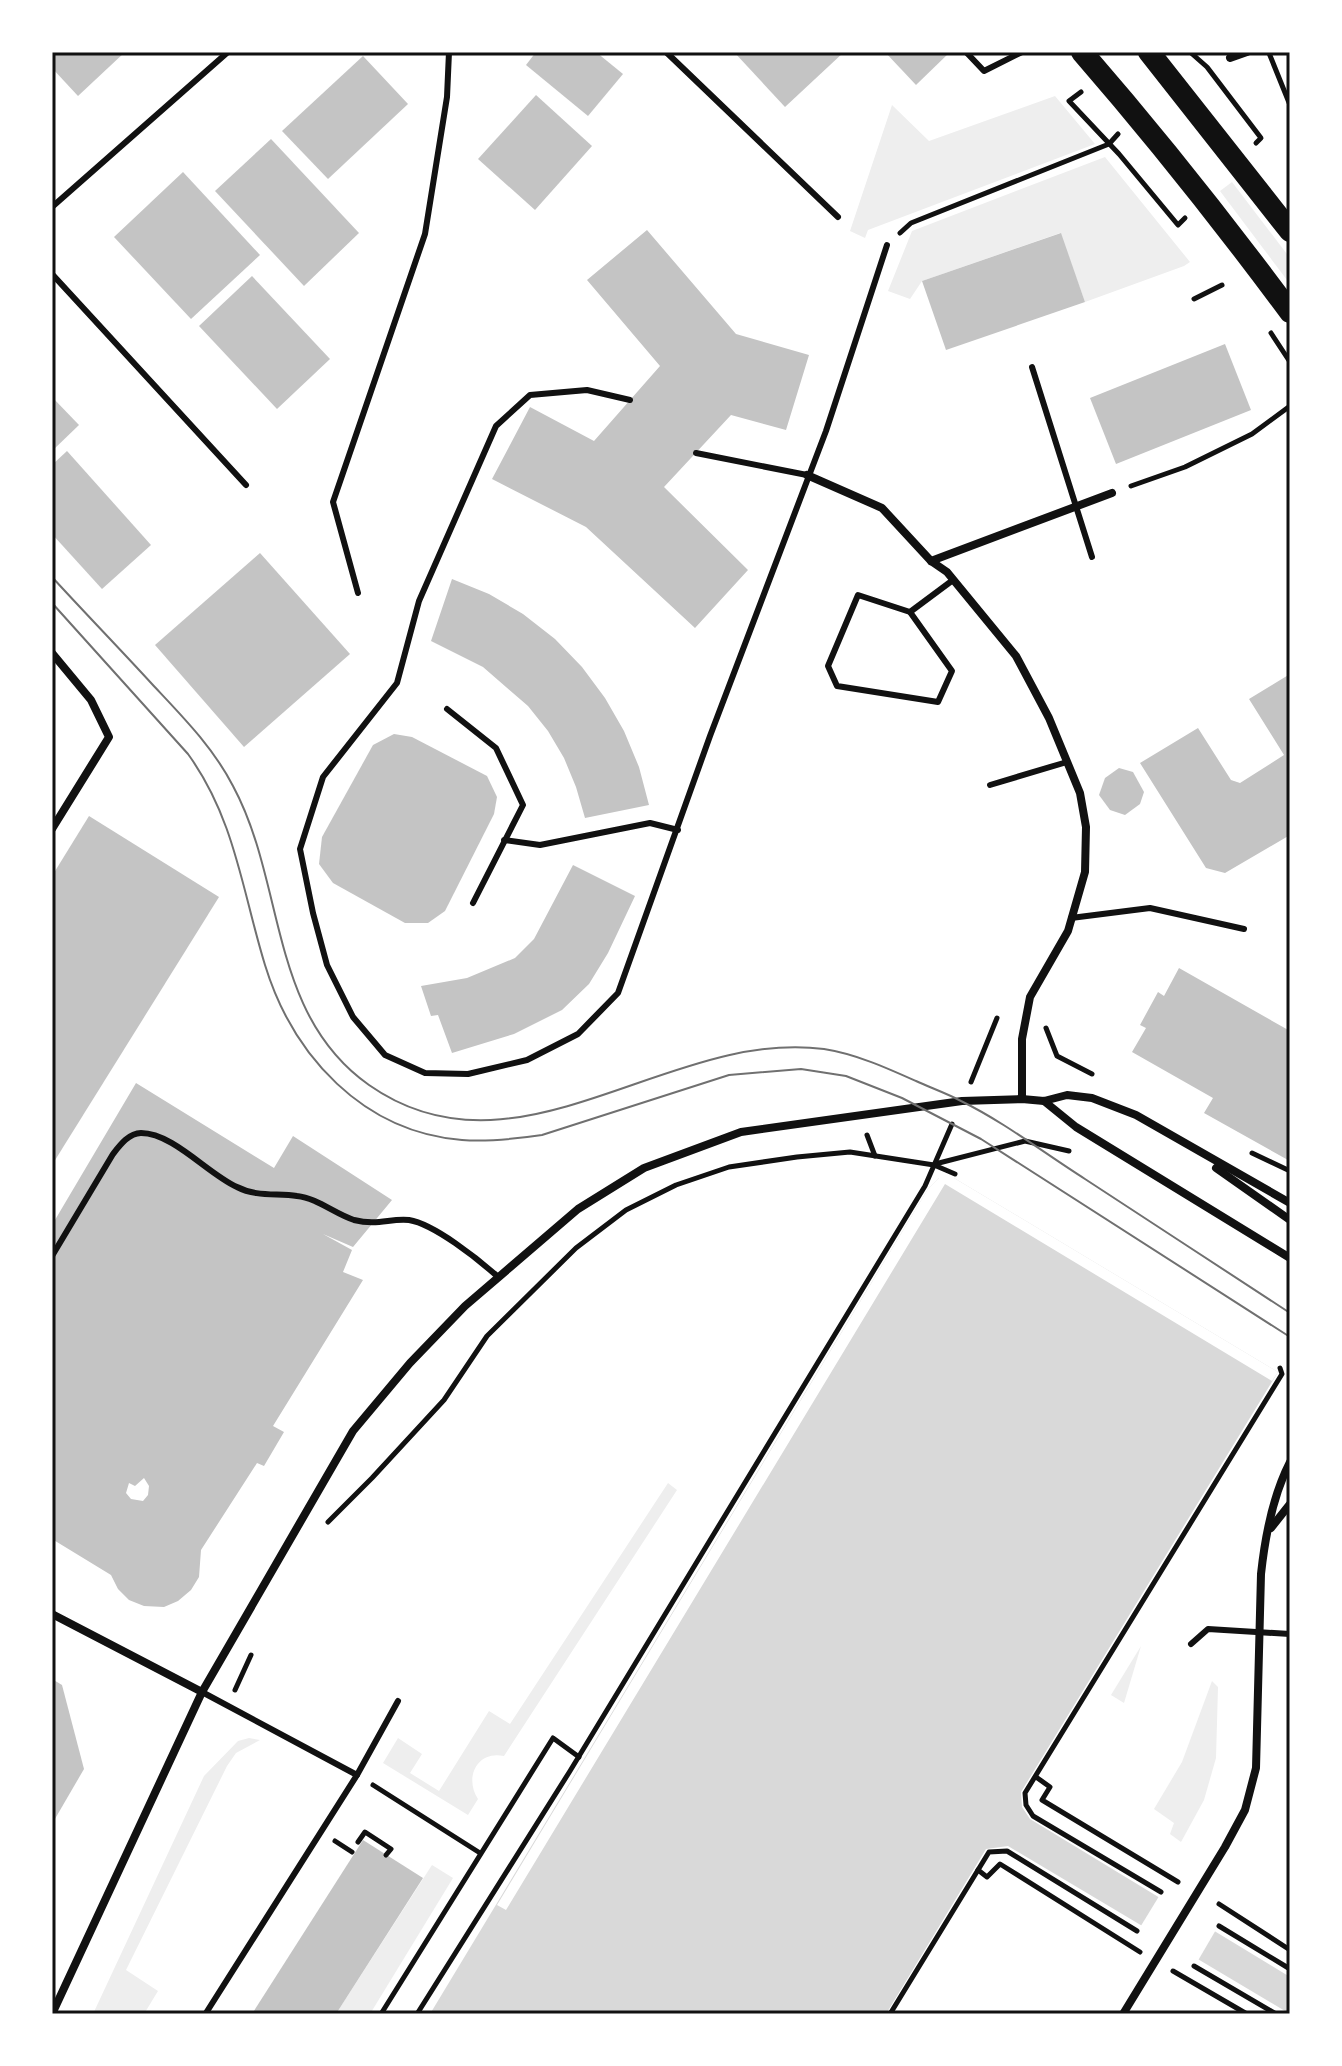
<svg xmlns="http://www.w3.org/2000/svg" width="1342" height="2066" viewBox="0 0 1342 2066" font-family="Cabin,sans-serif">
<rect width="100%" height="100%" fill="#fff"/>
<!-- green -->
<g fill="#eee">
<path d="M1055 96 1095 144 868 230 865 238 850 231 892 105 929 141Z"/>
<path d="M1105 157 1190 262 1184 266 1085 302 1060 233 922 281 910 299 888 291 912 231Z"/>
<path d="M1232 182 1290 258V284L1220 191Z"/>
<path d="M668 1483 677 1490 504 1756C477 1750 464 1778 478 1799L468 1815 383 1763 398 1738 422 1754 410 1773 439 1791 489 1711 510 1724Z"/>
<path d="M1141 1646 1124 1703 1111 1695Z"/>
<path d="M1212 1681 1218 1687 1216 1758 1204 1800 1181 1842 1170 1834 1174 1823 1154 1809 1182 1762Z"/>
<path d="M249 1738 260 1740 236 1753 227 1766 126 1970 158 1991 144 2014H93L204 1776 238 1741Z"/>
<path d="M432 1865 453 1878 370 2014H336Z"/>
</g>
<!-- water -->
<path fill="#d9d9d9" d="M939 1178H954L1278 1372 1021 1792 1022 1807 1030 1819 1290 1977V2014L1008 1846 986 1849 886 2014H430L928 1189Z"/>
<!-- pier -->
<g fill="#fff">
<path d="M939 1178H954L1278 1372 1272 1381 945 1184 506 1910 497 1905 928 1189Z"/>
<path d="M1161 1893 1217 1928 1196 1964 1139 1929Z"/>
</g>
<!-- building -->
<g fill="#c4c4c4" fill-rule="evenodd">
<path d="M52 52H125L78 96 52 68Z"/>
<path d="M536 52H596L623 74 588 116 526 65Z"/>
<path d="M734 52H844L785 107Z"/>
<path d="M885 52H950L916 85Z"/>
<path d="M363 56 408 104 328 179 282 131Z"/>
<path d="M536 95 592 146 535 210 478 159Z"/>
<path d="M271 139 359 233 304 286 215 191Z"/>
<path d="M183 172 260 255 191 319 114 237Z"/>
<path d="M647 230 736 334 809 355 786 430 731 415 664 487 748 570 695 628 586 527 492 479 530 407 594 441 660 366 587 280Z"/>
<path d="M1061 233 1085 302 946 350 922 281Z"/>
<path d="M252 276 330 359 277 409 199 326Z"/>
<path d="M1225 344 1251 410 1116 464 1090 398Z"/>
<path d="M52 397 79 425 52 451Z"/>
<path d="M67 451 151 545 102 589 52 534V465Z"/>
<path d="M260 553 350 654 244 747 155 645Z"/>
<path d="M452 579 489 594 523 614 555 639 582 667 605 698 624 731 639 767 649 805 585 818 576 787 564 758 548 731 528 706 483 667 431 641Z"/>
<path d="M1290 674V835L1225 873 1206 868 1140 763 1198 728 1231 780 1240 783 1284 755 1249 699Z"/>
<path d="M394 734 412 737 487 776 497 797 494 814 445 911 428 923H405L333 883 319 864 322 837 373 745Z"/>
<path d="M1119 768 1133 772 1144 792 1140 804 1125 815 1110 810 1099 795 1105 778Z"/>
<path d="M89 816 219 897 52 1165V876Z"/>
<path d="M573 865 635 896 608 953 589 984 562 1010 514 1034 452 1053 438 1015 431 1016 421 986 467 978 515 958 534 939Z"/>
<path d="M1179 968 1290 1031V1156L1288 1160 1204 1113 1213 1098 1132 1052 1146 1028 1140 1025 1158 992 1164 996Z"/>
<path d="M136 1083 274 1168 293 1136 392 1200 353 1247 323 1234 352 1250 343 1272 363 1280 273 1426 284 1432 264 1466 257 1463 201 1550 199 1577 191 1590 178 1601 164 1607 144 1606 129 1600 118 1589 111 1575 52 1539V1225ZM144 1478 149 1486 148 1495 143 1501 131 1499 126 1493 129 1483 135 1486Z"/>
<path d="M52 1679 62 1685 84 1769 52 1824Z"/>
<path d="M363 1840 423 1878 336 2014H252Z"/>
</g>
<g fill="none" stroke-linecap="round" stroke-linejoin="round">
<!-- path -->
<g stroke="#111" stroke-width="5">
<path d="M1190 52 1207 67 1261 138 1256 143"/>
<path d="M1269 53 1290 105V119"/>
<path d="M1081 92 1069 101 1119 154 1178 225 1185 218"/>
<path d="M900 233 911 223 1109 144 1118 134"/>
<path d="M1194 299 1222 285"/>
<path d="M1271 333 1290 362"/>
<path d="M1131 486 1185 467 1252 434 1290 406"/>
<path d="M1046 1028 1057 1056 1092 1074"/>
<path d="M971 1082 997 1018"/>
<path d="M867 1135 875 1156"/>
<path d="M1252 1153 1290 1171"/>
<path d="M935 1164 1025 1141 1069 1151"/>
<path d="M328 1522 372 1478 444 1400 487 1336 576 1248 626 1210 676 1185 729 1167 797 1157 850 1152 934 1165 955 1174"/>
<path d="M235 1690 251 1655"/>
<path d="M1036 1777 1050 1787 1042 1800 1178 1882"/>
<path d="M373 1785 480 1853"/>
<path d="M335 1841 352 1852"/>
<path d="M358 1842 365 1832 391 1849 386 1855"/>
<path d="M978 1870 987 1877 1000 1864 1140 1952"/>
<path d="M1161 1892 1033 1816 1026 1805 1025 1793 1282 1374 1280 1368"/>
<path d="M1219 1904 1290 1950"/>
<path d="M1219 1926 1290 1969"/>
<path d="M1194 1966 1276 2014"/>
<path d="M1173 1971 1247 2014"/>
<path d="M381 2014 553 1738 579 1757"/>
<path d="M417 2014 570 1771 925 1186 952 1124"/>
<path d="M890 2014 989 1852 1007 1851 1137 1931"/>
</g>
<!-- service -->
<g stroke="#111" stroke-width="6">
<path d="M666 52 838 217"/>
<path d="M966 52 984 71 1022 52"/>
<path d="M52 207 228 52"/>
<path d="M52 274 246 485"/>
<path d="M1032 367 1092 557"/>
<path d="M630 400 587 390 530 395 496 426 419 601 397 683 323 777 300 849 313 913 327 965 353 1017 385 1055 425 1073 468 1074 527 1060 578 1034 618 993 710 736 826 431 887 245"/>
<path d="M696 453 807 475"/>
<path d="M358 593 333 502 425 234 447 97 449 52"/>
<path d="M858 595 910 612 952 671 938 702 837 686 828 666Z"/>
<path d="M910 612 953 580"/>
<path d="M447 709 496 748 523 805 473 903"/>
<path d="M990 785 1067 762"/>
<path d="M504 840 540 845 650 823 678 830"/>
<path d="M1071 918 1150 908 1244 929"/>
<path d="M52 1256 113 1154C120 1145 129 1133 141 1133 173 1133 208 1174 237 1187 256 1197 277 1193 297 1196 317 1198 335 1214 354 1220 378 1226 390 1218 409 1220 434 1224 478 1259 497 1276"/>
<path d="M1191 1644 1208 1629 1290 1634"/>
<path d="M202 1692 357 1775"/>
<path d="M206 2013 357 1775 398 1701"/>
</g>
<!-- minor -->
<g stroke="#111" stroke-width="8">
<path d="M1230 58 1247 52"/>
<path d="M807 475 882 508 931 561 947 572 1016 656 1049 718 1080 793 1086 827 1085 872 1068 931 1030 997 1022 1039V1099"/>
<path d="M931 561 1112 493"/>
<path d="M52 653 91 700 109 737 52 829"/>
<path d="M1044 1101 1076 1127 1290 1258"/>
<path d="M1216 1168 1290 1220"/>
<path d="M1271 1528 1290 1504"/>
<path d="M52 1614 202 1692"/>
<path d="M52 2014 202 1692 353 1431 410 1363 465 1306 578 1209 644 1168 741 1132 962 1101 1022 1099 1044 1101 1067 1095 1092 1098 1136 1115 1290 1203"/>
<path d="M1123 2014 1225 1847 1245 1810 1256 1768 1261 1574C1265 1537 1273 1495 1290 1462"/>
</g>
<!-- trunk -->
<g stroke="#111" stroke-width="22">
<path d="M1082 52C1155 136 1224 223 1290 312"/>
<path d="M1149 52 1290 231"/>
</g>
<!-- tram -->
<g stroke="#707070" stroke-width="2">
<path d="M52 577C85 613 119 648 152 684 182 716 213 747 233 786 286 884 268 1014 369 1085 517 1189 668 1028 824 1049 856 1054 887 1068 916 1081 931 1088 946 1093 961 1101 1004 1122 1044 1153 1085 1179 1153 1224 1222 1268 1290 1313"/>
<path d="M52 603 188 754C235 819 242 890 265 965 293 1056 363 1132 462 1140 489 1142 515 1139 542 1135L729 1075 801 1069 846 1076 902 1098 981 1139 1290 1337"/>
</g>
</g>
<!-- border -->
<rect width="1342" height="2066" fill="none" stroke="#ffffff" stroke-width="108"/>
<rect x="54" y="54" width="1234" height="1958" fill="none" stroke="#111" stroke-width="3"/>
</svg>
